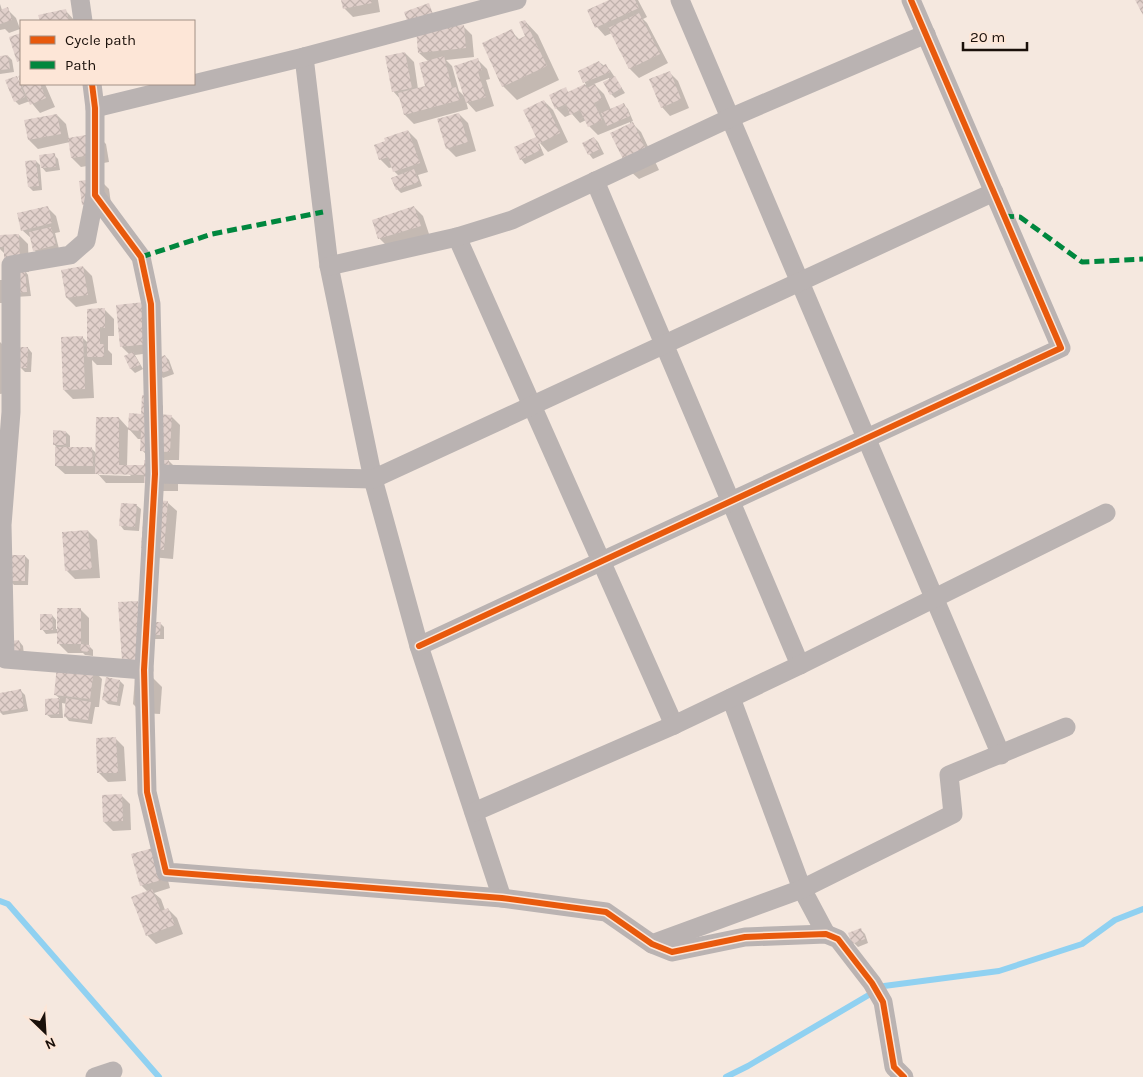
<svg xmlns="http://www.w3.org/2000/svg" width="1143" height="1077" viewBox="0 0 1143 1077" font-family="Karla,sans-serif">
<defs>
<pattern id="building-cross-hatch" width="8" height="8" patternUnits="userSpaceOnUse" patternTransform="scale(1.25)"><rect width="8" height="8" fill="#e1d0cb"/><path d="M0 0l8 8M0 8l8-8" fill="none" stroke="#c0b2ad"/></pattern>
</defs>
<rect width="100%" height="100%" fill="#f5e8df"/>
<!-- shadow -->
<g fill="#0003" fill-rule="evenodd">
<path d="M343 0H378L380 12 353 17 344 8Z"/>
<path d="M612 0H638L647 17 643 19 647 23 668 63 639 78 630 69 612 33 605 36 597 27 589 11Z"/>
<path d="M0 4 2 10 7 9 16 18 20 29 9 33 5 29 0 30Z"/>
<path d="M65 10 75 21H41L40 16Z"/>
<path d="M525 21 538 35 559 80 517 100 503 86 511 31 520 40 527 37Z"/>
<path d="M463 26 472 35 474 57 446 60 452 66 459 91 466 98 478 60 487 69 490 79 486 80 494 106 476 112 466 101 468 109 414 124 405 115 401 100 393 91 405 53 414 62 418 89 427 86 428 61 419 53Z"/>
<path d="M8 56 12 60 14 72 0 74V57Z"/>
<path d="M599 62 610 70 625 93 615 98 611 94 609 78 594 84 604 94 611 110 624 105 628 109 633 121 631 122 641 132 659 170 639 179 630 171V122L598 135 589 126 586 120 580 123 572 114 565 117 556 108 550 96 565 89 569 93 586 85 580 71Z"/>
<path d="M669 72 678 81 689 108 670 116 662 107Z"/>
<path d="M16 77 21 84H45L55 107 40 113 30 101 19 105 15 101Z"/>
<path d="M544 101 553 110 568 142 548 152 540 143Z"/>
<path d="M459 114 468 123 476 151 456 157 447 148Z"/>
<path d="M57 115 66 124 69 139 97 135 106 144 109 162 81 167 72 158 70 142 38 149 29 140Z"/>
<path d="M408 131 417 140 428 172 418 175 422 186 401 193 397 189 399 176 394 171 393 167 389 168 380 159Z"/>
<path d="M594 138 598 142 604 154 593 159 589 154Z"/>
<path d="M539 143 544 155 525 164 521 159Z"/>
<path d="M54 155 58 159 60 170 46 172 40 165 42 190 33 191 29 187 36 161 42 167Z"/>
<path d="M100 180 109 189 112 211 92 213 83 204Z"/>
<path d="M47 207 56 216 60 232 55 233 59 249 38 254 34 250 32 239 22 230Z"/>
<path d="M414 207 423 216 429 234 389 248 380 239 374 220Z"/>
<path d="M19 235 28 244 29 272H26L28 275 31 296 15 297 5 254 0 249V236Z"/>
<path d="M83 267 92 276 97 303 76 307 67 298 62 271Z"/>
<path d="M0 280H4L7 303H0Z"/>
<path d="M117 306 158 352 135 355 143 369 135 373 131 369 126 357 130 355 121 346Z"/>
<path d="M105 310 114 319V336H108V350L112 354V365H97L92 360 94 398 73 399 64 390 82 337 88 343Z"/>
<path d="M0 342 2 344 6 393 0 394Z"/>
<path d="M28 348 32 353 31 372H25L21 368Z"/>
<path d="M165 356 169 360 174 374 163 378 159 373Z"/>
<path d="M154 397 163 406V416H171L180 425 179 460H168L178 470V491H155L147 483H106L98 474H65L56 466V447L54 444 66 432 70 436V448L92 449 97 454 119 418 129 429 142 415ZM128 428 138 439H142V450L152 461 146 467H127ZM99 473H128L131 476 99 475Z"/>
<path d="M168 503 177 511 173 559 151 557Z"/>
<path d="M136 505 141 509 139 531 124 530 120 525Z"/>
<path d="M88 531 97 540 100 578 75 579 66 570Z"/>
<path d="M25 556 29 560 28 585H14L10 581Z"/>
<path d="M80 609 89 618V646L93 650V656L85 655 83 653H68L59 644V633L46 634 42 629 52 615 56 620V629H59Z"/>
<path d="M160 623 164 627V639H155L151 635Z"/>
<path d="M19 641 23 646 24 655 10 642Z"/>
<path d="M93 670 102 679 99 707H95L92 724 69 721 65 716 67 704 62 703 63 718H51L46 714V700L60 699 55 694Z"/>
<path d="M135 677 153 678 162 687 160 714 142 713 133 704Z"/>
<path d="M120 681 124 685 120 706 108 704 103 699Z"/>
<path d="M21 691 25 695 28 711 3 715 0 712V694Z"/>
<path d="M115 738 124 747 126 781 108 782 99 773Z"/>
<path d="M121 795 130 804 131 830 113 831 104 822Z"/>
<path d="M162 858 170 888 154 893 161 899 165 910 168 909 177 918 183 934 156 944 147 935 148 892 141 885Z"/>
<path d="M861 930 865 934 868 943 858 947 854 943Z"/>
</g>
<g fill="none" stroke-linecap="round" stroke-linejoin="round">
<!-- stream -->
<g stroke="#90d1f1" stroke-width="6">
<path d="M0 901 8 904 159 1077"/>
<path d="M726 1077 748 1066 884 986 999 971 1082 944 1115 920 1143 909"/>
</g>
</g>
<!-- building -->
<g fill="url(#building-cross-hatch)">
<path d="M341 0H371L372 3 343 9Z"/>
<path d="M609 0H635L639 8 595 28 587 10Z"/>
<path d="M1135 0H1143V15Z"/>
<path d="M429 3 434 17 409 26 404 12Z"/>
<path d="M8 7 12 20 0 24V10Z"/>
<path d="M66 9 69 21H40L38 15Z"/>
<path d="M639 13 660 54 629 69 608 28Z"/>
<path d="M525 20 547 66 502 87 482 43 512 29 517 40 525 36 519 22Z"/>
<path d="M464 25 466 48 418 53 416 29Z"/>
<path d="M21 33V60L17 62 9 37Z"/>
<path d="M405 52 412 88 392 92 385 56Z"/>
<path d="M8 55 10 69 0 70V56Z"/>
<path d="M444 56 452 88 456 87 460 100 404 115 398 93 425 86 419 63Z"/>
<path d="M478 58 482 70 478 72 486 97 466 103 454 66Z"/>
<path d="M599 61 602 66 606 64 610 72 583 83 578 71Z"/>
<path d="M670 71 681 99 661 108 649 79Z"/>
<path d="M21 75V84H40L46 98 30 105 18 76Z"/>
<path d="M17 76 25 97 14 102 5 80Z"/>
<path d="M615 76 622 88 610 95 603 82Z"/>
<path d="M585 84 587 88 595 84 602 99 594 103 602 120 588 127 580 110 570 115 566 104 555 109 549 95 566 87 568 92Z"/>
<path d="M544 100 560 133 538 144 541 150 520 160 514 147 536 137 523 110Z"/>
<path d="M624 103 630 116 607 126 601 113Z"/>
<path d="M459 113 468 142 446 149 437 119Z"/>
<path d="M57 114 61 134 28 140 24 120Z"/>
<path d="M633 122 651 160 629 171 610 133Z"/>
<path d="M408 130 420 163 393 172 388 157 379 160 374 145 385 141 384 138Z"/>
<path d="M98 133 101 154 71 158 68 138Z"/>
<path d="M594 137 600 149 588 155 582 143Z"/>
<path d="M55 153 56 167 41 168 39 155Z"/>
<path d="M36 160 39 186 28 187 25 161Z"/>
<path d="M414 169 419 182 396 190 391 178Z"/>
<path d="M100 178 103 203 82 205 79 181Z"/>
<path d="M48 206 52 223 21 231 17 213Z"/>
<path d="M414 206 421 226 378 239 372 220Z"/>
<path d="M51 227 56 245 33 251 29 232Z"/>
<path d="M19 234 20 264 4 265V247H0V235Z"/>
<path d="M83 266 88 295 66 298 61 270Z"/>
<path d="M25 269 27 292 10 293 7 271Z"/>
<path d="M145 302 149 344 120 347 116 305Z"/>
<path d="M105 308V328L100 327V344H104V357H87V309Z"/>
<path d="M83 336 85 389 63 390 61 337Z"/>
<path d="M20 347H28L27 368H19Z"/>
<path d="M133 352 140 365 130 369 124 356Z"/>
<path d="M165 355 171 370 158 374 153 360Z"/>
<path d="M142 395 155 396 154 414 172 415 170 452 140 451 141 431 128 430 129 413 141 414Z"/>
<path d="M96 417H119V465H144V460H169L170 482 144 483V475L95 474Z"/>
<path d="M53 430 66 431V445H53Z"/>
<path d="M55 447H92L93 466H55Z"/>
<path d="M145 499 168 501 164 550 141 548Z"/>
<path d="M121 503 137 504 135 527 119 526Z"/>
<path d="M88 530 92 569 65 571 62 532Z"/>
<path d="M10 555H25V581H9Z"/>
<path d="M138 601 142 660 122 661 118 602Z"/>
<rect x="57" y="608" width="24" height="36"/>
<path d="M40 614H52L53 630H40Z"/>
<path d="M150 622H161L160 635H150Z"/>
<path d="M19 640 21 652 0 653V642Z"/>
<path d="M81 644 90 645 89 652 80 651Z"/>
<path d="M57 665 94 669 90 699 54 695Z"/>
<path d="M106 677 120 680 117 702 102 700Z"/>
<path d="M21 689 24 708 0 712V693Z"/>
<path d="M59 698V714L45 715V699Z"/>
<path d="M66 698 91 702 88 720 64 717Z"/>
<path d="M116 737 118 773H97L96 738Z"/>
<path d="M122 794 123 821 103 822 102 795Z"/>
<path d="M153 848 162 880 140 886 131 854Z"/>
<path d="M152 889 161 911 168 908 175 925 146 936 131 897Z"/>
<path d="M861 928 865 939 852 944 848 933Z"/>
</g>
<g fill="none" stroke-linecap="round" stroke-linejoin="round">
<!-- street -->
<g stroke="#bab3b2" stroke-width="19">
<path d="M80 0 83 21"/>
<path d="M680 0 1001 755"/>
<path d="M304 57 329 266 373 479 419 646 502 898"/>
<path d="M92 84 95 108V195L141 257 151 304 155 474 144 670 147 792 166 872 502 898 606 912 652 944 672 952 745 937 826 934 838 939 872 983 883 1002 894 1067 904 1077"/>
<path d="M95 108 304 57 517 0"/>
<path d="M595 181 800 665"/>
<path d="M95 195 86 241 70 255 11 265V412L2 525 5 659 144 670"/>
<path d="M457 237 674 725"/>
<path d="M329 266 457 237 512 220 730 118 926 34"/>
<path d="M155 474 373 479 994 192"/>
<path d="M419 646 1061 348 911 0"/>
<path d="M731 698 802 889 826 934"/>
<path d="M474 812 674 725 800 665 1106 513"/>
<path d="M652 944 802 889 953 814 949 775 1066 727"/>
<path d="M95 1077 113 1071"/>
</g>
<!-- quiet -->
<g stroke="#00873e" stroke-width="5" stroke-dasharray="10 5" stroke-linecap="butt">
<path d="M1004 216 1020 217 1082 262 1143 259"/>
<path d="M141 257 212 234 323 212"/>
</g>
<!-- cycleway casing -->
<g stroke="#fde6d7" stroke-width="9">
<g id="cycleway">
<path d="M92 84 95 108V195L141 257 151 304 155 474 144 670 147 792 166 872 502 898 606 912 652 944 672 952 745 937 826 934 838 939 872 983 883 1002 894 1067 904 1077"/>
<path d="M419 646 1061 348 911 0"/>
</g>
</g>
<!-- cycleway -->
<use href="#cycleway" stroke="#e8590c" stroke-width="6"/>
</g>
<!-- legend -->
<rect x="20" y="20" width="175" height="65" fill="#fde6d7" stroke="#a29085"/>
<rect x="30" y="36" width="25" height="8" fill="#e8590c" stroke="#a29085"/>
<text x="65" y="45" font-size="15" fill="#1a100a">Cycle path</text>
<rect x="30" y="61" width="25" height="8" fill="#00873e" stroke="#a29085"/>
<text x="65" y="70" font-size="15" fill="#1a100a">Path</text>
<!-- north arrow -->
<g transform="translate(45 1032) rotate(155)" stroke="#fde6d7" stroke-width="4" paint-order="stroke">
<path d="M0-4L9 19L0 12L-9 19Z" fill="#1a100a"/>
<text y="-8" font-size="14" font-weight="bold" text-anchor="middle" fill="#1a100a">N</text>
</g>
<!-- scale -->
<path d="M963 42v8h64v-8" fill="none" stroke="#1a100a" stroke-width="2.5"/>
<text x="970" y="42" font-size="15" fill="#1a100a" stroke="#fde6d7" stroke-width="4" paint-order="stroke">20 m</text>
</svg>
